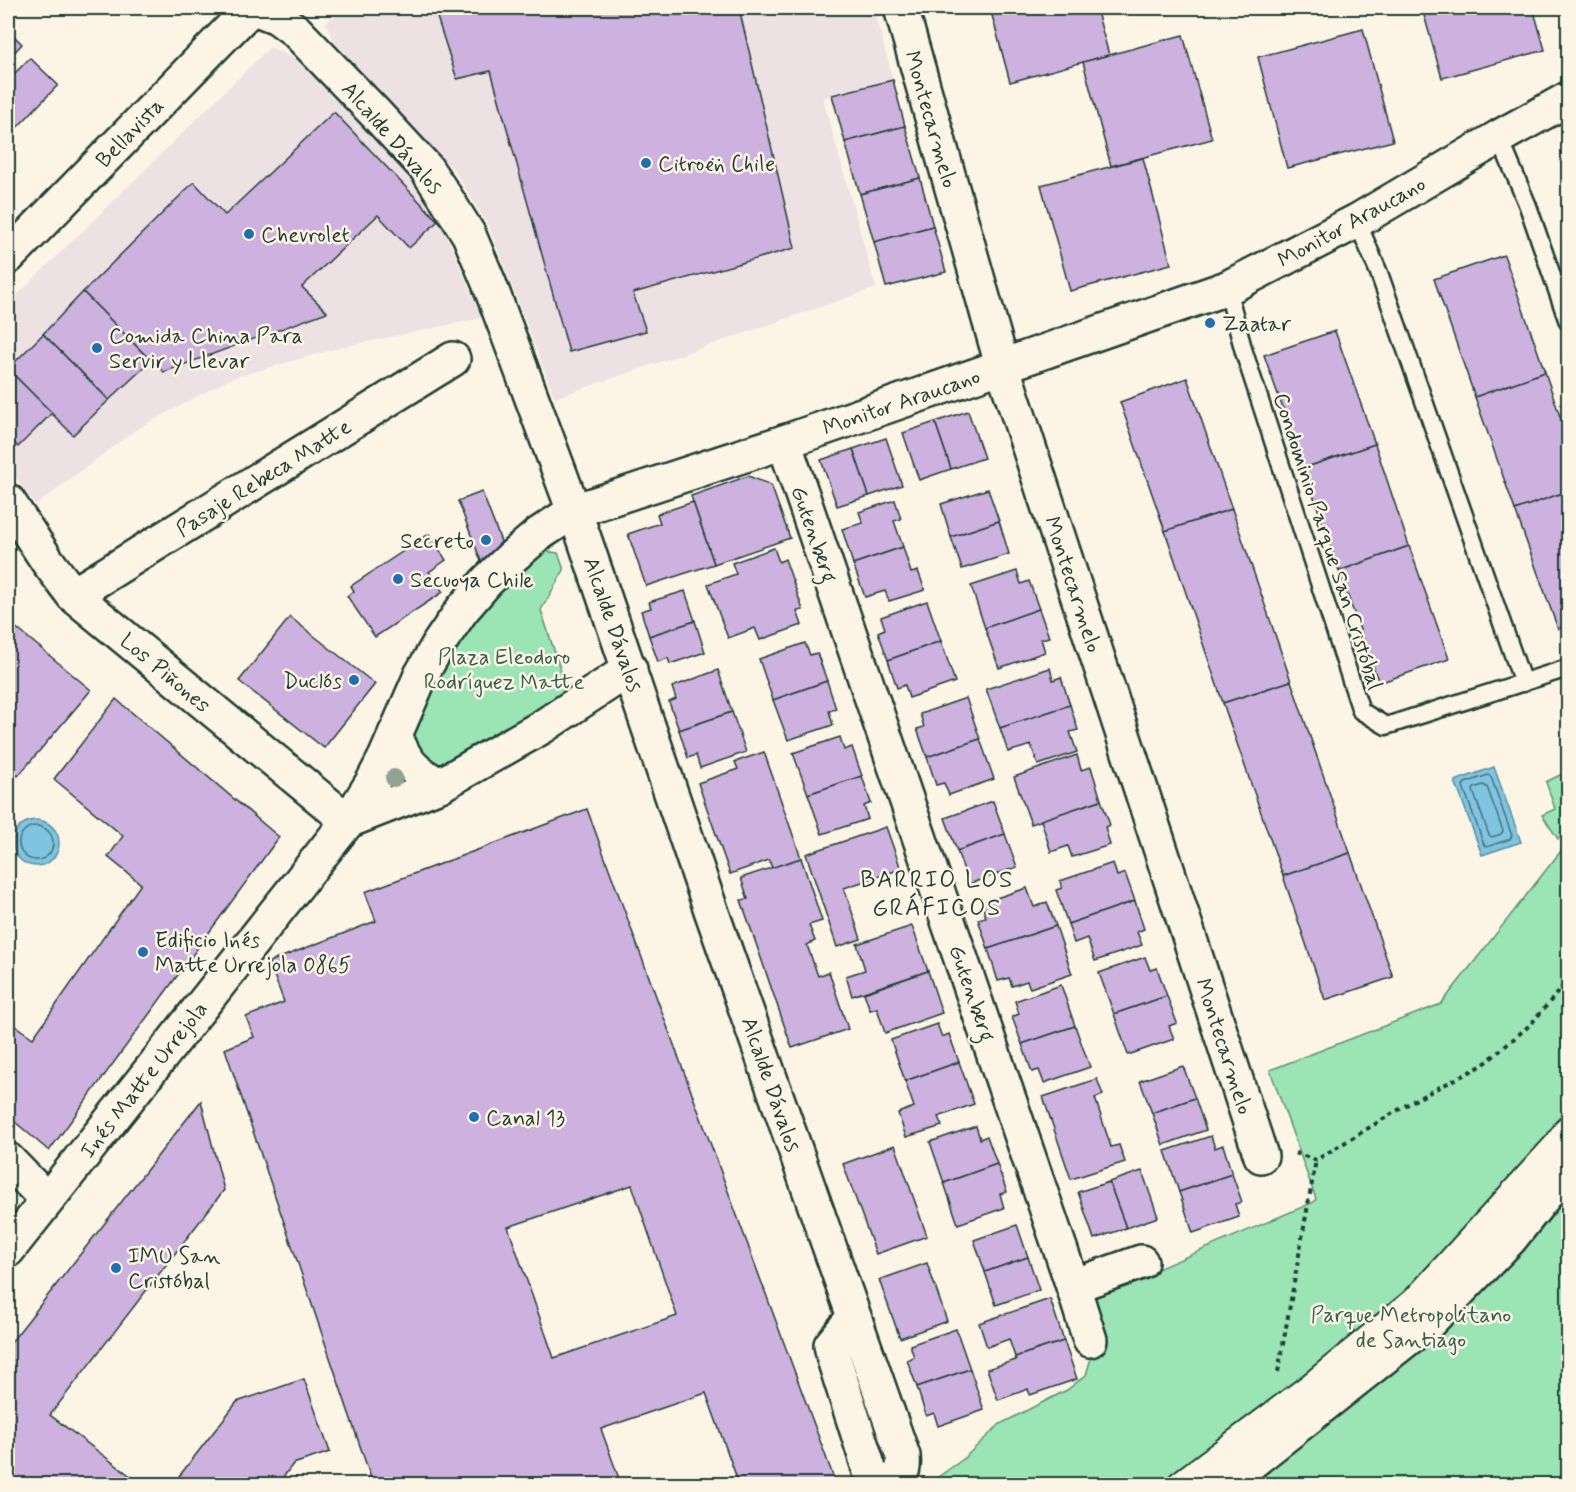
<svg xmlns="http://www.w3.org/2000/svg" width="1576" height="1492" viewBox="0 0 1576 1492" font-family="Mynerve,sans-serif">
<rect width="100%" height="100%" fill="#fcf5e5"/>
<filter id="ink" filterUnits="userSpaceOnUse"><feTurbulence type="fractalNoise" baseFrequency=".0167" numOctaves="2"/><feDisplacementMap in="SourceGraphic" scale="12" xChannelSelector="R" yChannelSelector="G"/><feConvolveMatrix kernelMatrix="1 2 1 2 8 2 1 2 1" color-interpolation-filters="sRGB"/></filter>
<g filter="url(#ink)">
<!-- built -->
<g fill="#eee1e4">
<path d="M341 8H874L893 80 823 98 876 288 555 398 489 227 453 169 343 61 326 23Z"/>
<path d="M270 47 297 59 421 188 452 247 482 318 338 348 232 378 135 430 36 505 8 467V304Z"/>
</g>
<!-- green -->
<g fill="#9be4b4" stroke="#5d9074" stroke-width="1.5">
<path d="M535 550 558 553 564 570 541 610 567 690 449 772 408 748 433 683 486 602Z"/>
<path d="M1568 771V826L1558 839 1542 815 1555 809 1546 782Z"/>
<path d="M1568 842V1484H928L962 1460 1000 1424 1067 1390 1086 1375 1093 1351 1090 1298 1314 1202 1316 1199 1270 1070 1441 1004Z"/>
</g>
<!-- water -->
<g fill="#80c4e1" stroke="#598e9c" stroke-width="1.5">
<path d="M1494 767 1521 842 1482 855 1455 781Z"/>
<circle cx="36" cy="843" r="23"/>
</g>
<g fill="none" stroke-linecap="round" stroke-linejoin="round">
<!-- shore -->
<g stroke="#467379" stroke-width="1.5">
<path d="M1488 775 1491 777 1512 836 1510 839 1487 847 1484 845 1463 786 1465 783Z"/>
<path d="M1483 785 1487 787 1503 831 1501 834 1492 837 1489 835 1473 791 1474 788Z"/>
<circle cx="36" cy="843" r="17"/>
</g>
</g>
<!-- building -->
<g fill="#cdb2e0" stroke="#1f3d34" stroke-width="1.5" fill-rule="evenodd">
<path d="M434 8H739L795 248 633 293 646 331 569 352 491 71 457 79Z"/>
<path d="M990 8H1096L1109 55 1010 82Z"/>
<path d="M1422 8H1533L1545 50 1442 78Z"/>
<path d="M1363 29 1393 141 1287 168 1258 57Z"/>
<path d="M11 33 22 44 8 59V36Z"/>
<path d="M1183 35 1212 139 1111 166 1083 62Z"/>
<path d="M30 58 58 85 8 137V74L11 77Z"/>
<path d="M893 80 905 126 845 142 832 95Z"/>
<path d="M334 112 438 221 409 248 378 215 302 287 327 312 164 372 151 361 83 292 194 182 225 215Z"/>
<path d="M905 126 920 178 860 194 845 142Z"/>
<path d="M1143 158 1171 264 1070 291 1041 185Z"/>
<path d="M920 178 933 226 874 242 860 194Z"/>
<path d="M933 226 946 272 886 287 874 242Z"/>
<path d="M1504 255 1545 372 1475 397 1434 279Z"/>
<path d="M83 292 151 361 109 400 43 334Z"/>
<path d="M1335 331 1375 444 1304 468 1264 355Z"/>
<path d="M43 334 109 400 73 435 8 369Z"/>
<path d="M8 369 52 413 18 447 8 436Z"/>
<path d="M1545 372 1568 440V491L1515 510 1475 397Z"/>
<path d="M1187 378 1232 509 1165 531 1120 402Z"/>
<path d="M968 411 984 458 951 469 935 422Z"/>
<path d="M935 422 951 469 919 480 903 433Z"/>
<path d="M886 438 902 485 869 496 853 449Z"/>
<path d="M1375 444 1409 546 1339 571 1304 468Z"/>
<path d="M853 449 869 496 837 506 821 460Z"/>
<path d="M748 476 771 485 790 538 714 564 691 496Z"/>
<path d="M988 489 999 521 951 537 941 504Z"/>
<path d="M1568 491V625L1558 629 1515 510Z"/>
<path d="M482 492 505 552 481 561 458 501Z"/>
<path d="M895 500 901 519 894 521 903 547 853 564 842 529 863 523 859 512Z"/>
<path d="M693 502 714 564 646 586 628 534 660 523 657 514Z"/>
<path d="M1232 509 1291 681 1223 703 1165 531Z"/>
<path d="M999 521 1009 554 962 569 951 537Z"/>
<path d="M429 534 446 560 429 572 443 592 375 637 347 596 354 591 351 586Z"/>
<path d="M1409 546 1449 659 1379 683 1339 571Z"/>
<path d="M903 547 911 573 918 571 925 590 889 601 885 591 865 597 853 564Z"/>
<path d="M774 548 779 562 785 559 803 610 797 611 802 625 760 640 755 628 728 638 708 584 736 574 732 563Z"/>
<path d="M1017 571 1021 584 1029 581 1039 609 985 628 971 586Z"/>
<path d="M685 591 695 621 649 636 641 611 651 608 649 602Z"/>
<path d="M927 601 941 641 888 660 878 632 885 629 881 617Z"/>
<path d="M1039 609 1049 637 1041 639 1045 652 999 668 985 628Z"/>
<path d="M290 617 375 684 324 748 239 681Z"/>
<path d="M8 621 91 690 18 776 8 767Z"/>
<path d="M695 621 705 652 670 664 668 658 658 662 649 636Z"/>
<path d="M941 641 955 682 909 698 905 685 897 688 888 660Z"/>
<path d="M805 643 810 655 817 653 827 681 773 700 759 659Z"/>
<path d="M1050 668 1053 680 1061 677 1070 705 1000 728 986 689Z"/>
<path d="M718 670 732 712 679 730 669 702 676 699 672 687Z"/>
<path d="M827 681 836 709 829 711 833 725 788 740 773 700Z"/>
<path d="M1291 681 1350 853 1283 876 1223 703Z"/>
<path d="M966 698 980 739 927 757 917 729 924 727 920 714Z"/>
<path d="M116 699 279 837 49 1151 8 1116V1021L33 1038 141 884 108 857 123 836 54 779Z"/>
<path d="M1070 705 1078 730 1070 732 1077 752 1038 765 1031 745 1008 752 1000 728Z"/>
<path d="M732 712 746 752 700 768 696 755 688 758 679 730Z"/>
<path d="M840 737 844 750 852 747 862 776 808 794 793 753Z"/>
<path d="M980 739 994 779 949 795 944 783 936 785 927 757Z"/>
<path d="M764 752 801 858 772 868 769 860 730 874 698 783 738 769 735 762Z"/>
<path d="M1077 755 1081 770 1091 767 1101 800 1031 824 1014 777Z"/>
<path d="M862 776 871 803 864 806 868 819 822 834 808 794Z"/>
<path d="M1101 800 1110 825 1105 827 1110 845 1072 857 1068 846 1051 852 1041 820Z"/>
<path d="M993 801 1005 834 957 851 945 818Z"/>
<path d="M587 809 836 1484H739L706 1393 601 1429 621 1484H373L225 1049 254 1037 246 1017 284 1002 269 962 376 921 365 892ZM632 1185 677 1316 554 1358 508 1227Z"/>
<path d="M886 827 901 869 844 888 861 939 837 947 806 854Z"/>
<path d="M1005 834 1017 867 969 884 957 851Z"/>
<path d="M1350 853 1393 977 1325 1000 1283 876Z"/>
<path d="M801 858 822 921 809 925 815 941 807 945 818 976 829 972 848 1029 792 1048 741 900 748 899 741 878Z"/>
<path d="M1113 863 1117 876 1125 873 1135 901 1068 924 1056 890 1062 888 1060 881Z"/>
<path d="M1027 888 1034 907 1047 902 1056 926 988 949 978 919 986 917 981 903Z"/>
<path d="M1135 901 1144 929 1137 932 1142 945 1095 961 1087 938 1074 943 1068 924Z"/>
<path d="M912 926 928 971 852 996 846 976 865 970 857 944Z"/>
<path d="M1056 926 1072 974 1030 988 1027 981 1012 986 1009 978 998 981 988 949Z"/>
<path d="M1145 957 1150 970 1157 968 1167 996 1114 1014 1099 973Z"/>
<path d="M928 971 942 1013 885 1033 877 1008 870 1010 864 993Z"/>
<path d="M1061 985 1075 1026 1022 1044 1012 1017 1019 1014 1015 1001Z"/>
<path d="M1167 996 1177 1023 1169 1026 1174 1039 1128 1055 1114 1014Z"/>
<path d="M937 1024 942 1037 949 1034 959 1062 905 1081 891 1040Z"/>
<path d="M1075 1026 1090 1067 1044 1083 1039 1070 1032 1072 1022 1044Z"/>
<path d="M959 1062 974 1104 938 1117 942 1126 906 1137 898 1113 914 1107 905 1081Z"/>
<path d="M1183 1066 1195 1098 1152 1113 1140 1081Z"/>
<path d="M1097 1079 1103 1095 1095 1098 1111 1147 1119 1145 1125 1162 1071 1179 1043 1097Z"/>
<path d="M1195 1098 1206 1130 1163 1145 1152 1113Z"/>
<path d="M201 1101 224 1190 50 1415 141 1484H18L8 1476V1346Z"/>
<path d="M976 1126 980 1139 987 1136 997 1164 944 1183 930 1142Z"/>
<path d="M1211 1136 1215 1148 1223 1145 1232 1174 1179 1192 1165 1151Z"/>
<path d="M895 1145 927 1236 876 1254 843 1164Z"/>
<path d="M997 1164 1007 1192 1000 1194 1004 1208 958 1224 944 1183Z"/>
<path d="M1142 1171 1158 1217 1126 1228 1109 1182Z"/>
<path d="M1232 1174 1242 1202 1235 1204 1239 1217 1193 1233 1179 1192Z"/>
<path d="M1109 1182 1126 1228 1094 1239 1078 1192Z"/>
<path d="M1017 1225 1028 1257 985 1272 974 1240Z"/>
<path d="M1028 1257 1039 1290 996 1305 985 1272Z"/>
<path d="M927 1263 947 1321 900 1338 879 1280Z"/>
<path d="M1050 1299 1064 1341 1015 1357 1009 1339 987 1347 979 1323Z"/>
<path d="M956 1329 970 1369 917 1387 907 1360 914 1357 910 1345Z"/>
<path d="M1064 1341 1077 1379 1030 1395 1028 1389 998 1400 987 1369 1016 1360 1015 1357Z"/>
<path d="M970 1369 984 1410 938 1426 934 1413 926 1416 917 1387Z"/>
<path d="M304 1379 330 1452 293 1464 278 1484H173L237 1402Z"/>
</g>
<g fill="none" stroke-linecap="round" stroke-linejoin="round">
<!-- service casing -->
<g stroke="#1f3d34" stroke-width="21">
<g id="service">
<path d="M1499 137 1528 206 1568 322"/>
<path d="M1357 221 1379 273 1523 683"/>
<path d="M1227 288 1244 352 1361 711 1386 726 1568 668"/>
</g>
</g>
<!-- pedestrian casing -->
<g stroke="#1f3d34" stroke-width="30">
<path id="pedestrian" d="M1181 1484 1309 1388 1415 1301 1558 1144 1568 1129"/>
</g>
<!-- minor casing -->
<g stroke="#1f3d34" stroke-width="38">
<g id="minor">
<path d="M254 8 277 17 296 31 375 113 426 168 446 198 469 235 489 283 584 538 712 913 903 1456C905 1475 900 1475 886 1484"/>
<path d="M901 8 1002 365 1261 1156"/>
<path d="M784 442 1073 1286 1090 1340"/>
<path d="M8 501 48 562 73 595 348 821"/>
<path d="M73 595 453 359"/>
<path d="M395 734C404 761 414 772 440 785"/>
<path d="M348 821 440 785 542 727 630 669"/>
<path d="M8 1160 47 1200"/>
<path d="M8 1250 348 821 373 781 385 758 421 675 440 642 462 610 487 581 512 557 539 534 574 511 784 442 1227 288 1357 221 1499 137 1568 99"/>
<path d="M1073 1286 1141 1262"/>
<path d="M854 1317 831 1345 834 1359 874 1484"/>
<path d="M1224 1484 1430 1321 1510 1239 1568 1167"/>
</g>
</g>
<!-- primary casing -->
<g stroke="#1f3d34" stroke-width="38">
<path id="primary" d="M8 257 251 8"/>
</g>
<!-- path -->
<g stroke="#1f3d34" stroke-width="4" stroke-dasharray="4.5 4.5" stroke-linecap="butt">
<path d="M1295 1153 1316 1160 1413 1101 1483 1065 1531 1024 1568 980"/>
<path d="M1278 1372 1316 1160"/>
</g>
<!-- service -->
<use href="#service" stroke="#fcf5e5" stroke-width="16"/>
<!-- pedestrian -->
<use href="#pedestrian" stroke="#fcf5e5" stroke-width="26"/>
<!-- minor -->
<use href="#minor" stroke="#fcf5e5" stroke-width="33"/>
<!-- primary -->
<use href="#primary" stroke="#fcf5e5" stroke-width="33"/>
</g>
<!-- trees -->
<circle fill="#90a292" cx="394" cy="778" r="9"/>
</g>
<!-- markers -->
<g fill="#1f6fb2" stroke="#fcf5e5" stroke-width="2">
<circle cx="646" cy="163" r="6"/>
<circle cx="249" cy="234" r="6"/>
<circle cx="1210" cy="323" r="6"/>
<circle cx="97" cy="348" r="6"/>
<circle cx="486" cy="540" r="6"/>
<circle cx="398" cy="579" r="6"/>
<circle cx="354" cy="680" r="6"/>
<circle cx="143" cy="952" r="6"/>
<circle cx="474" cy="1117" r="6"/>
<circle cx="116" cy="1268" r="6"/>
</g>
<g text-anchor="middle" stroke-width="5" stroke-linejoin="round" paint-order="stroke">
<!-- street labels -->
<g font-size="22" fill="#1f3d34" stroke="#fcf5e5">
<text transform="translate(932 119) rotate(74)" y="8">Montecarmelo</text>
<text transform="translate(129 132) rotate(-46)" y="8">Bellavista</text>
<text transform="translate(393 137) rotate(49)" y="8">Alcalde Dávalos</text>
<text transform="translate(1351 221) rotate(-29)" y="8">Monitor Araucano</text>
<text transform="translate(901 401) rotate(-19)" y="8">Monitor Araucano</text>
<text transform="translate(263 477) rotate(-32)" y="8">Pasaje Rebeca Matte</text>
<text transform="translate(815 534) rotate(71)" y="8">Gutenberg</text>
<text transform="translate(1329 541) rotate(72)" y="8">Condominio Parque San Cristóbal</text>
<text transform="translate(1074 584) rotate(72)" y="8">Montecarmelo</text>
<text transform="translate(614 624) rotate(71)" y="8">Alcalde Dávalos</text>
<text transform="translate(166 672) rotate(40)" y="8">Los Piñones</text>
<text transform="translate(973 993) rotate(71)" y="8">Gutenberg</text>
<text transform="translate(1225 1046) rotate(72)" y="8">Montecarmelo</text>
<text transform="translate(143 1079) rotate(-52)" y="8">Inés Matte Urrejola</text>
<text transform="translate(772 1084) rotate(71)" y="8">Alcalde Dávalos</text>
</g>
<!-- poi labels -->
<g font-size="22" fill="#1f3d34" stroke="#fcf5e5" text-anchor="start">
<text x="658" y="171">Citroën Chile</text>
<text x="261" y="242">Chevrolet</text>
<text x="1222" y="331">Zaatar</text>
<text x="109" y="343">Comida China Para<tspan x="109" dy="25">Servir y Llevar</tspan></text>
<text x="474" y="548" text-anchor="end">Secreto</text>
<text x="410" y="587">Secuoya Chile</text>
<text x="342" y="688" text-anchor="end">Duclós</text>
<text x="155" y="947">Edificio Inés<tspan x="155" dy="25">Matte Urrejola 0865</tspan></text>
<text x="486" y="1125">Canal 13</text>
<text x="128" y="1263">IMU San<tspan x="128" dy="25">Cristóbal</tspan></text>
</g>
<!-- park labels -->
<g font-size="22" fill="#385e4e" stroke="#fcf5e5">
<text x="504" y="664">Plaza Eleodoro<tspan x="504" dy="25">Rodríguez Matte</tspan></text>
<text x="1411" y="1322">Parque Metropolitano<tspan x="1411" dy="25">de Santiago</tspan></text>
</g>
<!-- neighbourhood labels -->
<g font-size="24" letter-spacing="1.5" fill="#1f3d34" stroke="#fcf5e5">
<text x="937" y="887">BARRIO LOS<tspan x="937" dy="28">GRÁFICOS</tspan></text>
</g>
</g>
<!-- margin -->
<rect width="1576" height="1492" fill="none" stroke="#fcf5e5" stroke-width="30"/>
<rect x="15" y="15" width="1546" height="1462" fill="none" stroke="#1f3d34" stroke-width="2" filter="url(#ink)"/>
</svg>
